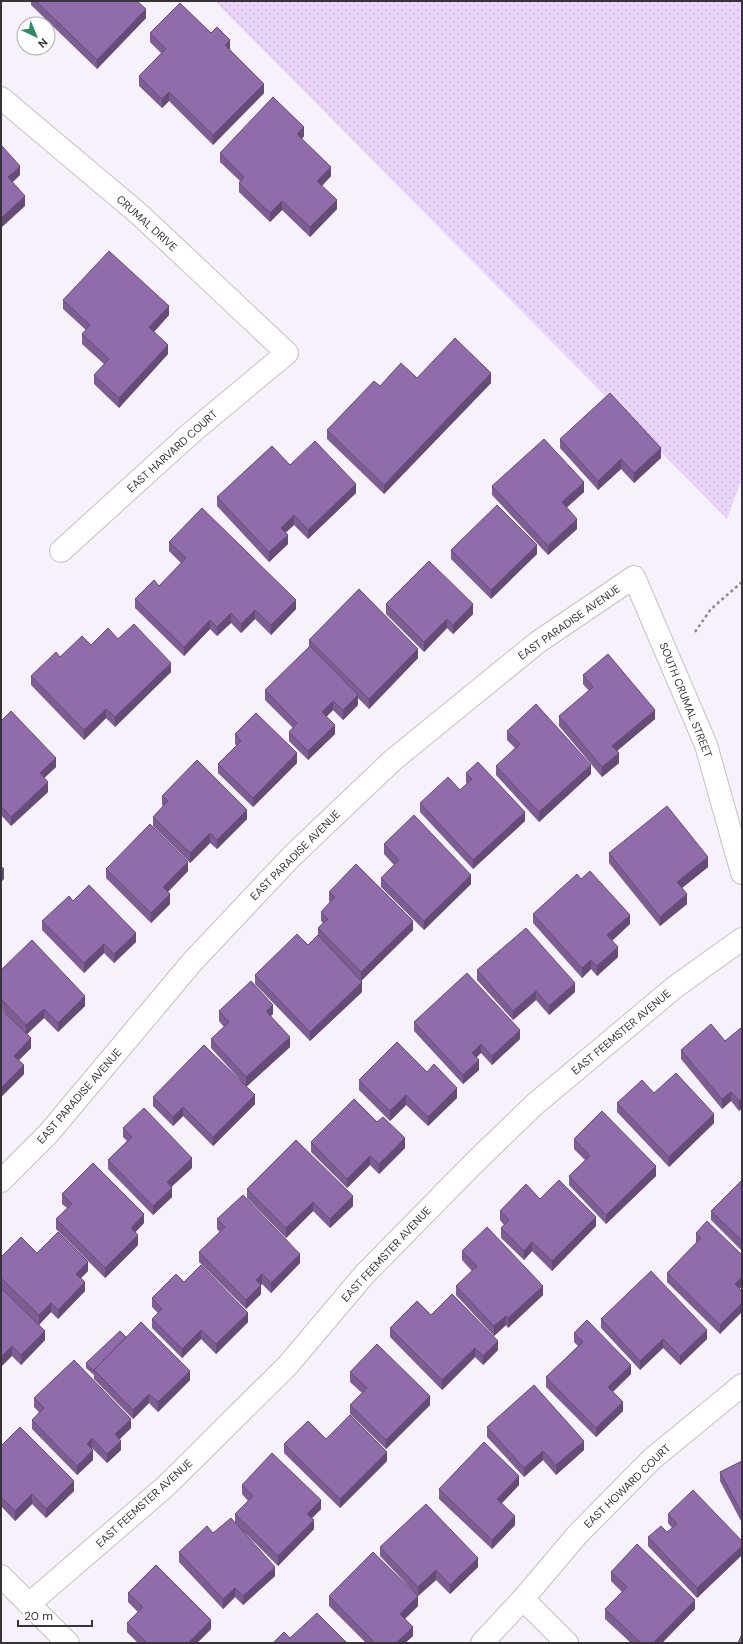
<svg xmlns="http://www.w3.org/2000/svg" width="743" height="1644" viewBox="0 0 743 1644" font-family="'DM Sans',sans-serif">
<defs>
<pattern id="green-dots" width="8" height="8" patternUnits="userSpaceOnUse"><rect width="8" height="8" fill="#ead4fa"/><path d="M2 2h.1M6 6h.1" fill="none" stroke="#c9b7d7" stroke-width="1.8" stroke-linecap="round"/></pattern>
</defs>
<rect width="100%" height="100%" fill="#f7f1fb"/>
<!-- green -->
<path fill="url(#green-dots)" d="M215 1H742V478L727 519Z"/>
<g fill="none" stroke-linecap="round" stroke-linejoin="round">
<!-- minor casing -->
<g stroke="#c4bfc8" stroke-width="24">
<g id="minor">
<path d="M1 98 139 214 287 353 191 433 61 551"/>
<path d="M1 1181 48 1134 193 961 292 856 393 760 538 642 634 577 706 745 742 873"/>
<path d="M1 1576 68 1643"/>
<path d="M523 1599 567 1643"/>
<path d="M29 1604 166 1486 288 1365 364 1275 474 1163 534 1105 675 987 742 939"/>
<path d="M482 1643 523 1599 577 1535 652 1459 742 1385"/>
</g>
</g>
<!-- path -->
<path stroke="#8e8a90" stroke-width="2.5" stroke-dasharray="3 3" stroke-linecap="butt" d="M695 632 711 609 742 582"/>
<!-- minor -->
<use href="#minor" stroke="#fff" stroke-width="22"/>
</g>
<!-- wall -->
<g fill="#7c5e92">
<path d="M31 1H137L146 18 97 69 31 5Z"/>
<path d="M150 33H211L230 49 264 93 213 145 169 101 162 108 139 86V76L161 53 150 42Z"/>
<path d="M304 136 302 139 331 176 322 186 337 209 310 237 282 210 270 222 239 192V183L240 181 220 162V153Z"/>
<path d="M63 300 169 315 154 332 168 354 119 408 94 384V375L104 364 82 344V334L86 330 63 309Z"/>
<path d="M417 378 491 383 384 494 327 439V430L380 386Z"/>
<path d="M560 439 661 458 634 483 621 469 598 490 560 448Z"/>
<path d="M290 465 356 493 308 539 294 525 286 532 288 544 269 562 217 506V497Z"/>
<path d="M492 486 584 492 566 507 577 529 548 555 492 495Z"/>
<path d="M169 542 296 609 271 635 255 619 241 633 231 623 217 636 210 629 184 656 135 608V599L159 586 181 563 169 551Z"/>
<path d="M451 550 537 554 491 599 451 559Z"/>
<path d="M386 604 473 614 453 634 447 628 424 652 386 614Z"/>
<path d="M118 639 171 672 115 727 106 718 84 740 31 685V676L60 657 91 645Z"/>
<path d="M309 640 418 658 369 709 358 698V705L343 720 333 710 326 717 335 734 308 760 289 741V732L293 728 265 700V690L309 647Z"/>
<path d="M583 675 655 719 617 751 619 763 602 777 559 726V716L589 691 583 684Z"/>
<path d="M1 721 56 767 44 778 48 792 11 826 1 815Z"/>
<path d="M507 731 591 774 539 822 496 775V766L515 748 507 740Z"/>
<path d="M235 734 297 763 253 807 218 773V764L237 746 235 744Z"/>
<path d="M466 773 525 821 473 869 420 812V803L460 790 467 784 466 782Z"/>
<path d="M162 796 247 819 217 849 210 843 190 863 153 826V817L163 806 162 805Z"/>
<path d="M384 844 471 884 424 930 381 887V878L394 865 384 854Z"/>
<path d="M609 853 708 867 682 888 687 904 660 926 609 863Z"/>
<path d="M106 869 188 871 168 892 170 904 151 923 106 878Z"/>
<path d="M581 879 630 924 612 941 618 957 597 976 591 969 582 978 533 923V914Z"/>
<path d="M329 892 413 930 361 981 362 992 310 1041 255 984V975L308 945 318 936V928L323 923 321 921V912L330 902 329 901Z"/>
<path d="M73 901 136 942 114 963 104 953 84 973 42 930V921Z"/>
<path d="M1 970 85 1006 58 1032 44 1018 27 1034 31 1048 19 1060 24 1074 1 1097 13 1021 1 1008Z"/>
<path d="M477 970 575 992 549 1015 536 1000 513 1020 477 980Z"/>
<path d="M219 1011 273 1014 270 1016 290 1047 246 1087 255 1104 213 1146 183 1116 173 1126 153 1106V1097L242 1082 211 1048V1039L224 1027 219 1021Z"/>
<path d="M414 1022 520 1039 492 1065 481 1053 476 1057 479 1070 463 1084 414 1031Z"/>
<path d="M742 1027V1108L739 1111 731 1101 722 1109 681 1059V1050L725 1041Z"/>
<path d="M427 1072 457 1098 428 1126 406 1105 390 1121 359 1090V1080Z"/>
<path d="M654 1093 714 1123 669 1167 617 1112V1103Z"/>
<path d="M377 1122 405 1148 379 1174 370 1165 347 1188 311 1152V1142Z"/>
<path d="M123 1128 192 1168 171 1187 172 1197 153 1215 108 1169V1160L127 1141 123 1137Z"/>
<path d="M574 1139 656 1176 606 1224 569 1185V1176L585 1160 574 1149Z"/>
<path d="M742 1180V1251L711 1220V1211Z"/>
<path d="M247 1189 353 1206 330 1228 313 1211 286 1238 247 1198Z"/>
<path d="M62 1194 144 1223 135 1232 138 1245 105 1278 56 1229V1219L67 1208 62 1204Z"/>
<path d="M540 1199 596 1226 552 1271 532 1251 524 1260 501 1238V1228L504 1225 500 1220V1211Z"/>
<path d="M217 1219 300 1263 271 1293 262 1284 261 1285V1294L246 1309 199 1262V1252L220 1232 217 1229Z"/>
<path d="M696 1233 742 1255V1286L740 1288 720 1334 667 1282V1273L696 1243Z"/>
<path d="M462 1251 543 1295 508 1328 506 1325 494 1336 456 1295V1286L472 1271 462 1260Z"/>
<path d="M37 1253 88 1271 81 1278 85 1291 58 1319 51 1312 39 1324 45 1340 21 1365 12 1356 1 1287V1257Z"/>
<path d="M184 1282 248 1322 216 1354 201 1339 182 1358 152 1328V1319L158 1313 152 1307V1298Z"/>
<path d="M601 1319 707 1339 680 1365 663 1348 640 1370 601 1328Z"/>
<path d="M390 1328 498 1350 483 1365 475 1357 442 1390 390 1337Z"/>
<path d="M574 1333 631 1374 613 1392 623 1411 596 1437 546 1387V1377L578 1346 574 1342Z"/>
<path d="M126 1337 190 1380 158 1412 149 1403 133 1419 94 1379V1375L86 1368V1363Z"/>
<path d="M350 1372 430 1405 386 1449 350 1414V1405L362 1393 350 1382Z"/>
<path d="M34 1398 131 1428 119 1439 121 1450 107 1463 92 1448 91 1449 93 1460 77 1475 32 1429V1420L39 1412 34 1407Z"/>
<path d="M487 1427 584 1450 556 1475 543 1460 524 1477 487 1437Z"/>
<path d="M284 1444 387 1461 340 1508 284 1453Z"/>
<path d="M1 1446 74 1491 46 1518 32 1504 15 1521 1 1506Z"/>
<path d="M742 1461V1523L720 1481V1472Z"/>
<path d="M242 1485 321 1509 312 1518 314 1529 278 1566 244 1532 275 1576 243 1605 235 1597 223 1609 179 1562V1552L213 1533 235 1523V1514L248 1501 242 1494Z"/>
<path d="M519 1485 502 1503 515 1525 492 1549 439 1499V1489Z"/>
<path d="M668 1514 742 1541V1555L697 1598 648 1546V1537L667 1532 672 1528 668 1523Z"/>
<path d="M380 1547 478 1567 450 1594 436 1580 418 1596 380 1556Z"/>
<path d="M611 1572 695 1609 662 1643H631L605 1619V1609L622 1592 611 1581Z"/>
<path d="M128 1593 211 1629 197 1643H138L127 1632V1623L138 1612 128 1602Z"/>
<path d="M329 1596 418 1606 405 1619 413 1636 405 1643H366L329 1606Z"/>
</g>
<!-- shaded-wall -->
<g fill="#654c77">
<path d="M146 9V18L97 69V60Z"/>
<path d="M230 40V49L225 54V45Z"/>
<path d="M264 84V93L213 145V135Z"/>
<path d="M169 92V101L162 108V99Z"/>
<path d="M304 127V136L297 143V134Z"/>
<path d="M20 166V175L8 187V177Z"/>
<path d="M331 167V176L317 191V181Z"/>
<path d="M25 196V206L1 228V218Z"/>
<path d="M337 200V209L310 237V227Z"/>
<path d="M282 201V210L270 222V213Z"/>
<path d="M169 306V315L149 337V327Z"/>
<path d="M168 345V354L119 408V398Z"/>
<path d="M491 373V383L384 494V485Z"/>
<path d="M661 448V458L634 483V473Z"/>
<path d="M621 459V469L598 490V481Z"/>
<path d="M584 482V492L562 512V502Z"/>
<path d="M356 484V493L308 539V530Z"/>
<path d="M294 515V525L281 537V528Z"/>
<path d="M577 519V529L548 555V546Z"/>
<path d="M288 535V544L269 562V552Z"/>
<path d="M537 545V554L491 599V590Z"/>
<path d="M296 600V609L271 635V625Z"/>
<path d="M473 604V614L453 634V625Z"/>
<path d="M255 610V619L241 633V624Z"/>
<path d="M231 613V623L217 636V627Z"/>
<path d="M447 619V628L424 652V642Z"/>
<path d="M210 620V629L184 656V647Z"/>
<path d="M418 649V658L369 709V699Z"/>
<path d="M171 663V672L115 727V717Z"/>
<path d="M358 695V705L343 720V710Z"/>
<path d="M333 701V710L322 721V712Z"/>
<path d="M106 709V718L84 740V730Z"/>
<path d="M655 710V719L612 755V746Z"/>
<path d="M335 725V734L308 760V751Z"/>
<path d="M297 753V763L253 807V798Z"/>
<path d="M619 753V763L602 777V767Z"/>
<path d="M56 758V767L40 782V773Z"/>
<path d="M591 765V774L539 822V812Z"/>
<path d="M48 782V792L11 826V817Z"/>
<path d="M247 810V819L217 849V840Z"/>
<path d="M525 812V821L473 869V860Z"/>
<path d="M210 833V843L190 863V853Z"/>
<path d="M708 857V867L677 892V882Z"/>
<path d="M188 862V871L163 897V887Z"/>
<path d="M4 869V879L1 882V872Z"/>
<path d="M471 875V884L424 930V921Z"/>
<path d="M170 894V904L151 923V913Z"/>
<path d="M687 894V904L660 926V917Z"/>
<path d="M630 915V924L607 945V935Z"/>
<path d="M413 921V930L361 981V972Z"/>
<path d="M136 933V942L114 963V954Z"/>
<path d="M104 944V953L84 973V963Z"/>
<path d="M618 947V957L597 976V966Z"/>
<path d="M591 960V969L582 978V968Z"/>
<path d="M362 982V992L310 1041V1032Z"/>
<path d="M575 983V992L549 1015V1006Z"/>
<path d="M536 991V1000L513 1020V1011Z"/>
<path d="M85 996V1006L58 1032V1023Z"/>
<path d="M273 1005V1014L266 1021V1011Z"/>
<path d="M44 1009V1018L26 1035V1025Z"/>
<path d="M520 1030V1039L492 1065V1056Z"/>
<path d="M290 1037V1047L246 1087V1077Z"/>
<path d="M31 1038V1048L14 1065V1056Z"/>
<path d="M481 1044V1053L472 1062V1053Z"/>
<path d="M479 1060V1070L463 1084V1075Z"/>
<path d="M24 1065V1074L1 1097V1088Z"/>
<path d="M457 1088V1098L428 1126V1117Z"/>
<path d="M731 1092V1101L722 1109V1099Z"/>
<path d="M255 1095V1104L213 1146V1137Z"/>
<path d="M406 1095V1105L390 1121V1111Z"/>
<path d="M742 1099V1108L739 1111V1101Z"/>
<path d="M183 1107V1116L173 1126V1117Z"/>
<path d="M714 1114V1123L669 1167V1157Z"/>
<path d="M405 1138V1148L379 1174V1164Z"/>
<path d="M370 1156V1165L347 1188V1179Z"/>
<path d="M192 1158V1168L167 1191V1182Z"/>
<path d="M656 1166V1176L606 1224V1215Z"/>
<path d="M172 1188V1197L153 1215V1206Z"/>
<path d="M353 1196V1206L330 1228V1219Z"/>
<path d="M313 1202V1211L286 1238V1228Z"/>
<path d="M144 1214V1223L131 1237V1228Z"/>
<path d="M596 1217V1226L552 1271V1261Z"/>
<path d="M138 1235V1245L105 1278V1268Z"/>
<path d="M532 1242V1251L524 1260V1251Z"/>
<path d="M300 1254V1263L271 1293V1283Z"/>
<path d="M88 1262V1271L76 1283V1274Z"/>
<path d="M262 1274V1284L256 1289V1280Z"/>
<path d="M742 1277V1286L735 1293V1284Z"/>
<path d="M85 1282V1291L58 1319V1310Z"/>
<path d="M261 1285V1294L246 1309V1300Z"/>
<path d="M543 1286V1295L508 1328V1318Z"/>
<path d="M51 1303V1312L39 1325V1315Z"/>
<path d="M742 1303V1312L720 1334V1325Z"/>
<path d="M248 1313V1322L216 1354V1344Z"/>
<path d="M506 1316V1325L494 1336V1326Z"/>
<path d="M201 1330V1339L182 1358V1349Z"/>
<path d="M707 1330V1339L680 1365V1356Z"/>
<path d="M45 1331V1340L21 1365V1355Z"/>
<path d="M663 1339V1348L640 1370V1361Z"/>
<path d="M498 1341V1350L483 1365V1356Z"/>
<path d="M12 1346V1356L1 1367V1357Z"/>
<path d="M475 1348V1357L442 1390V1380Z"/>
<path d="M631 1365V1374L608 1396V1387Z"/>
<path d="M190 1371V1380L158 1412V1402Z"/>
<path d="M149 1394V1403L133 1419V1410Z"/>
<path d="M430 1396V1405L386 1449V1440Z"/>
<path d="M623 1402V1411L596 1437V1428Z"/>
<path d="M131 1419V1428L115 1444V1434Z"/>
<path d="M92 1438V1448L87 1453V1444Z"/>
<path d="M121 1441V1450L107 1463V1454Z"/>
<path d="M584 1441V1450L556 1475V1465Z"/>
<path d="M93 1450V1460L77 1475V1466Z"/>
<path d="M543 1451V1460L524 1477V1468Z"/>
<path d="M387 1452V1461L340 1508V1499Z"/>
<path d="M519 1476V1485L497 1508V1499Z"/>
<path d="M74 1481V1491L46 1518V1509Z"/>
<path d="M32 1494V1504L15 1521V1511Z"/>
<path d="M321 1500V1509L307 1523V1514Z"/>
<path d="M515 1516V1525L492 1549V1540Z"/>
<path d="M314 1520V1529L278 1566V1556Z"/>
<path d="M742 1546V1555L697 1598V1588Z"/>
<path d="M478 1558V1567L450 1594V1585Z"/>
<path d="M275 1567V1576L243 1605V1596Z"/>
<path d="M436 1570V1580L418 1596V1587Z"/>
<path d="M235 1588V1597L223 1609V1599Z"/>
<path d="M418 1596V1606L400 1623V1614Z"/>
<path d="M695 1600V1609L662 1643H653Z"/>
<path d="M211 1620V1629L197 1643H188Z"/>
<path d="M413 1627V1636L405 1643H396Z"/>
</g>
<!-- building -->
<g fill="#906daa" stroke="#654c77">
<path d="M36 1H137L146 9 97 60Z"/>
<path d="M180 3 211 33 217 27 230 40 225 45 264 84 213 135 169 92 162 99 139 76 166 49 150 33Z"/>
<path d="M273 97 304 127 297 134 331 167 317 181 337 200 310 227 282 201 270 213 239 183 244 177 220 153Z"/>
<path d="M2 146 20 166 8 177 25 196 1 218V147Z"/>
<path d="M109 251 169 306 149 327 168 345 119 398 94 375 109 359 82 334 90 325 63 300Z"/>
<path d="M455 338 491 373 384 485 327 430 374 381 380 386 401 363 417 378Z"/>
<path d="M610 393 661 448 634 473 621 459 598 481 560 439Z"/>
<path d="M544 439 584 482 562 502 577 519 548 546 492 486Z"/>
<path d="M315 441 356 484 308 530 294 515 281 528 288 535 269 552 217 497 272 446 290 465Z"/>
<path d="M497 505 537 545 491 590 451 550Z"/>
<path d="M202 508 296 600 271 625 255 610 241 624 231 613 217 627 210 620 184 647 135 599 154 580 159 586 186 558 169 542Z"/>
<path d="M429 561 473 604 453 625 447 619 424 642 386 604Z"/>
<path d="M359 589 418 649 369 699 309 640Z"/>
<path d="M134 624 171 663 115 717 106 709 84 730 31 676 56 652 60 657 82 636 91 645 108 628 118 639Z"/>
<path d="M310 646 358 695 343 710 333 701 322 712 335 725 308 751 289 732 297 723 265 690Z"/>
<path d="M608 654 655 710 612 746 619 753 602 767 559 716 593 687 583 675Z"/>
<path d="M536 704 591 765 539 812 496 766 520 744 507 731Z"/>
<path d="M11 711 56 758 40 773 48 782 11 817 1 806V721Z"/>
<path d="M256 713 297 753 253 798 218 764 241 741 235 734Z"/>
<path d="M197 760 247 810 217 840 210 833 190 853 153 817 168 801 162 796Z"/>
<path d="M478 762 525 812 473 860 420 803 448 777 460 790 472 779 466 773Z"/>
<path d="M667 806 708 857 677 882 687 894 660 917 609 853Z"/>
<path d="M414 815 471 875 424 921 381 878 399 860 384 844Z"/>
<path d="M150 824 188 862 163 887 170 894 151 913 106 869Z"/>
<path d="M356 864 413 921 361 972 318 928 328 919 321 912 335 897 329 892Z"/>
<path d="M1 866 4 869 1 872Z"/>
<path d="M590 871 630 915 607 935 618 947 597 966 591 960 582 968 533 914 577 874 581 879Z"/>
<path d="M89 885 136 933 114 954 104 944 84 963 42 921 69 896 73 901Z"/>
<path d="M526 928 575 983 549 1006 536 991 513 1011 477 970Z"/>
<path d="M297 934 308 945 318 935 362 982 310 1032 255 975Z"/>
<path d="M32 940 85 996 58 1023 44 1009 26 1025 1 999V970Z"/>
<path d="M467 973 520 1030 492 1056 481 1044 472 1053 479 1060 463 1075 414 1022Z"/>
<path d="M251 981 273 1005 266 1011 290 1037 246 1077 211 1039 229 1022 219 1011Z"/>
<path d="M1 1009 31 1038 14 1056 24 1065 1 1088Z"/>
<path d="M711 1024 725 1041 742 1027V1099L739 1101 731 1092 722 1099 681 1050Z"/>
<path d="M397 1042 427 1072 434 1064 457 1088 428 1117 406 1095 390 1111 359 1080Z"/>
<path d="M204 1045 255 1095 213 1137 183 1107 173 1117 153 1097Z"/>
<path d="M676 1073 714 1114 669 1157 617 1103 642 1080 654 1093Z"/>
<path d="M354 1099 377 1122 383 1117 405 1138 379 1164 370 1156 347 1179 311 1142Z"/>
<path d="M144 1108 192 1158 167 1182 172 1188 153 1206 108 1160 132 1137 123 1128Z"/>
<path d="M602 1111 656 1166 606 1215 569 1176 590 1156 574 1139Z"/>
<path d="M296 1140 353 1196 330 1219 313 1202 286 1228 247 1189Z"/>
<path d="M93 1163 144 1214 131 1228 138 1235 105 1268 56 1219 72 1204 62 1194Z"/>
<path d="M559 1180 596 1217 552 1261 532 1242 524 1251 501 1228 509 1220 500 1211 526 1184 540 1199Z"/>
<path d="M742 1180V1241L711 1211Z"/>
<path d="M243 1195 300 1254 271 1283 262 1274 256 1280 261 1285 246 1300 199 1252 225 1227 217 1219Z"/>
<path d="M707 1221 742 1255V1277L735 1284 742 1291V1303L720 1325 667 1273 701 1238 696 1233Z"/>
<path d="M487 1227 543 1286 508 1318 506 1316 494 1326 456 1286 477 1266 462 1251Z"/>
<path d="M58 1232 88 1262 76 1274 85 1282 58 1310 51 1303 39 1315 1 1278V1257L21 1237 37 1253Z"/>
<path d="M201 1265 248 1313 216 1344 201 1330 182 1349 152 1319 162 1309 152 1298 176 1274 184 1282Z"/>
<path d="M651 1271 707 1330 680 1356 663 1339 640 1361 601 1319Z"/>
<path d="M1 1288 45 1331 21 1355 12 1346 1 1357Z"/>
<path d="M452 1294 498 1341 483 1356 475 1348 442 1380 390 1328 417 1301 431 1315Z"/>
<path d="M587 1320 631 1365 608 1387 623 1402 596 1428 546 1377 583 1342 574 1333Z"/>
<path d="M141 1322 190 1371 158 1402 149 1394 133 1410 94 1370Z"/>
<path d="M120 1331 126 1337 94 1370V1371L86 1363Z"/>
<path d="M377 1344 430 1396 386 1440 350 1405 367 1388 350 1372Z"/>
<path d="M74 1360 131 1419 115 1434 121 1441 107 1454 92 1438 87 1444 93 1450 77 1466 32 1420 44 1408 34 1398Z"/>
<path d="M534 1385 584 1441 556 1465 543 1451 524 1468 487 1427Z"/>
<path d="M350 1415 387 1452 340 1499 284 1444 308 1421 326 1439Z"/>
<path d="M20 1427 74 1481 46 1509 32 1494 15 1511 1 1497V1446Z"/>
<path d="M484 1442 519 1476 497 1499 515 1516 492 1540 439 1489Z"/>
<path d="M272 1453 321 1500 307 1514 314 1520 278 1556 235 1514 253 1496 242 1485Z"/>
<path d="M742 1461V1514L720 1472Z"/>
<path d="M693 1490 742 1541V1546L697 1588 648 1537 661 1526 667 1532 677 1524 668 1514Z"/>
<path d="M426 1504 478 1558 450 1585 436 1570 418 1587 380 1547Z"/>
<path d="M231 1518 275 1567 243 1596 235 1588 223 1599 179 1552 207 1526 213 1533Z"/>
<path d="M637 1544 695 1600 653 1643H641L605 1609 627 1587 611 1572Z"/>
<path d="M373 1552 418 1596 400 1614 413 1627 396 1643H375L329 1596Z"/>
<path d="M156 1565 211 1620 188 1643H147L127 1623 143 1607 128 1593Z"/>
<path d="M317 1613 347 1643H273L284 1632 290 1638Z"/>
<path d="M742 1634V1643H738Z"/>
</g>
<g text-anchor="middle" stroke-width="4" stroke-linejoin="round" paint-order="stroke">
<!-- street labels -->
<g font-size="11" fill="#363437" stroke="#fff">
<text transform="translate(147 223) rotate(42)" y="4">CRUMAL DRIVE</text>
<text transform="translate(172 451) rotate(-42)" y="4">EAST HARVARD COURT</text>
<text transform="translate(569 622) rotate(-35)" y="4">EAST PARADISE AVENUE</text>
<text transform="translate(686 700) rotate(68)" y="4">SOUTH CRUMAL STREET</text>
<text transform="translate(295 855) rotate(-45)" y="4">EAST PARADISE AVENUE</text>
<text transform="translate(621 1032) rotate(-40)" y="4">EAST FEEMSTER AVENUE</text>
<text transform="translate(79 1096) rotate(-49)" y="4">EAST PARADISE AVENUE</text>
<text transform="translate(386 1254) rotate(-47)" y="4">EAST FEEMSTER AVENUE</text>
<text transform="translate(627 1486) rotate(-44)" y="4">EAST HOWARD COURT</text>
<text transform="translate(144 1503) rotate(-42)" y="4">EAST FEEMSTER AVENUE</text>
</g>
</g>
<!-- border -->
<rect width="743" height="1644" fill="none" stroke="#363437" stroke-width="4"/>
<!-- north arrow -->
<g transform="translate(36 36) rotate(136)"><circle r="19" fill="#ffffff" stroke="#afaeaf"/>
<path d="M0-3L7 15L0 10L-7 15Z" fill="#2d8a61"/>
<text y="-6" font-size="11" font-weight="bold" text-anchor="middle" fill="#363437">N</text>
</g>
<!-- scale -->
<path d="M18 1620v6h74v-6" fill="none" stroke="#363437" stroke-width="2"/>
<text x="24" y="1620" font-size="12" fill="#363437" stroke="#ffffff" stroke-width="3" paint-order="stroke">20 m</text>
</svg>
